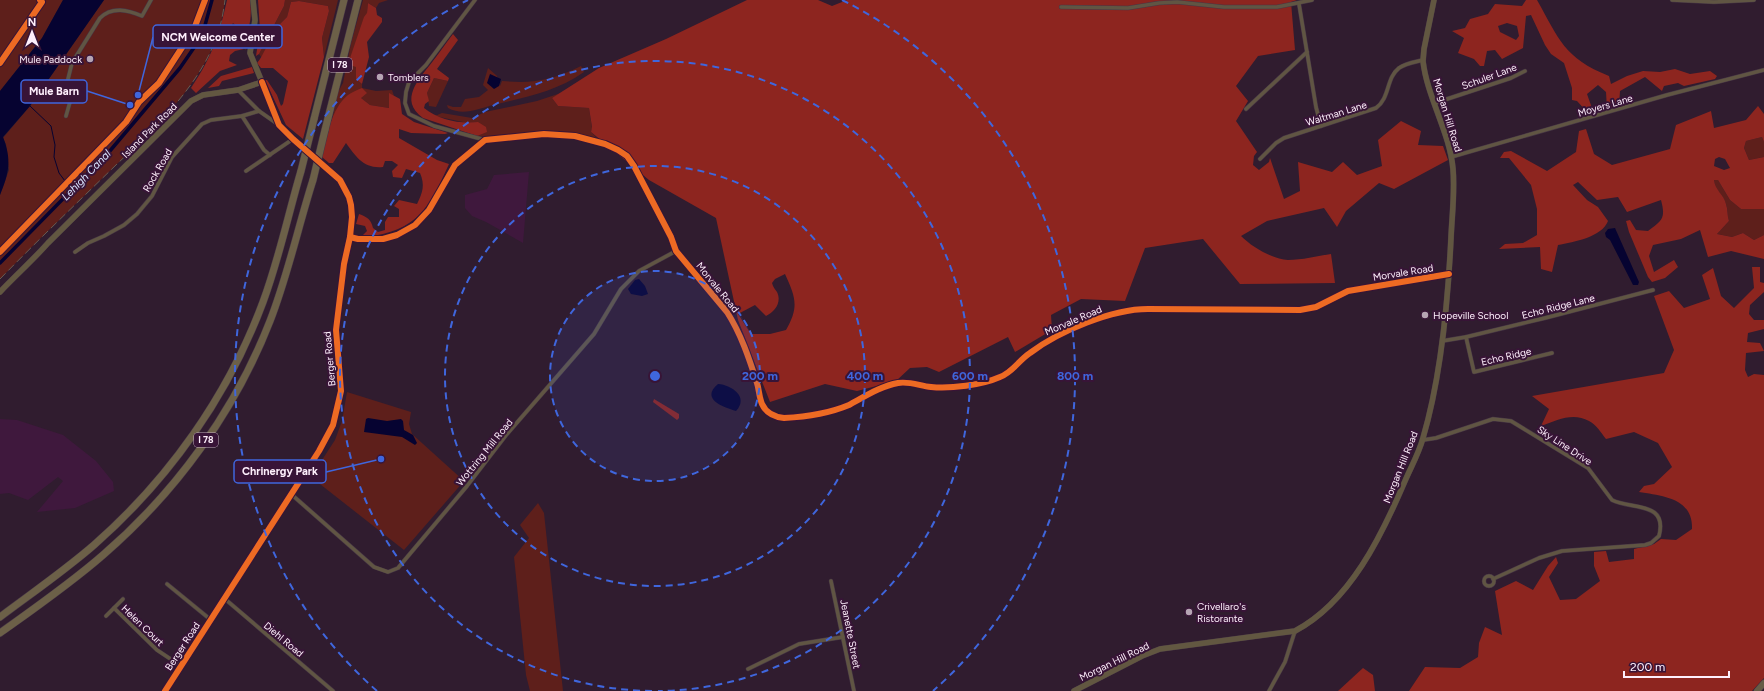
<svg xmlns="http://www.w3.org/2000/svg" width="1764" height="691" viewBox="0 0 1764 691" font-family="Figtree,sans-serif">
<rect width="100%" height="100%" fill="#301c2f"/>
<!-- built -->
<g fill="#3f183d">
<path d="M529 172 523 243 486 222 472 216 465 208V195L487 189 494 175Z"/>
<path d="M0 419 17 420 63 435 96 461 113 482 114 491 75 508 37 512 63 481 58 477 28 500 9 493 0 494Z"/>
</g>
<!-- green -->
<g fill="#5e1f1b">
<path d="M0 0H63L42 38 0 91Z"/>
<path d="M104 0H225C223 15 220 30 214 44 195 90 152 131 117 164 78 202 38 240 0 279V195L9 170 6 144 3 138 30 106Z"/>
<path d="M285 0H338L324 57 322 38 329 11 328 6 299 1 291 2 287 17 279 25 276 36 262 58 259 54 284 6Z"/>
<path d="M363 0H388L379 3 376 8 368 3C367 29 356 53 356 79L362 84V88L376 91 392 90 394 96 390 94 389 108 370 105 361 98 331 124 338 92 343 83 351 43Z"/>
<path d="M233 23 240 29 245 32 249 27 246 50 232 42 227 35Z"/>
<path d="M581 66 584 72C555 92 527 97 493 105 478 109 463 116 448 108L447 105 453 107H461L465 99 479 97 488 90 483 85 488 68 497 76 500 86 502 81C534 84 552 80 581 66Z"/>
<path d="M434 78 448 81 436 107 429 106 427 93Z"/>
<path d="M561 93 552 98 558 106 589 108 592 128 591 132 597 138C567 130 542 132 511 134 499 135 488 139 477 136L478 122 467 123 435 116 442 113 472 118 485 112 537 101Z"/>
<path d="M1762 137 1764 142V157L1749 160 1744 148 1746 141Z"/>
<path d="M1714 180H1718L1730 200 1741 209H1764V235L1754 240 1743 233 1732 237 1717 234 1729 221C1727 215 1728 210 1726 204 1723 195 1715 190 1714 180Z"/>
<path d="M347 392 411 412 409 424 412 434 464 481 404 550 311 477 335 440 342 421Z"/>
<path d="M538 503 544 513 563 691H530L526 675 514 557 529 538 520 525Z"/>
</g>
<!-- forest -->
<g fill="#8d251f" fill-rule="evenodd">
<path d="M227 0H250C251 10 252 24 246 32L240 29 233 23 227 35 232 42 244 49 235 51 230 55 229 61 237 65 220 71 196 93 191 88C212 57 219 36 227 0Z"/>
<path d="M258 0H285L284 6 259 54 256 56 260 30Z"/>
<path d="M747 0H818L832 6 847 0H1297L1291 2 1295 50 1258 56 1236 86 1248 101 1236 121 1257 152 1254 156 1253 165 1259 170 1269 162 1270 158 1284 199 1300 191 1298 162 1332 172 1343 162 1357 175 1382 166 1378 140 1401 121 1421 131 1418 145 1443 146 1448 160 1394 189 1379 183 1346 211 1337 227 1324 208 1267 221 1241 236C1252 247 1272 259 1288 260 1302 260 1317 256 1331 254L1335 283 1240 284 1203 239 1145 248 1125 301 1081 299 1051 315 1052 330 1015 352 1008 337 939 372 927 367 910 368 896 381 857 391 825 384 770 402 738 320 716 218 649 180 591 132 592 127 589 108 558 106 552 98 599 68 666 39ZM785 274C796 298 799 307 786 330L770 334H751L738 314 755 305 766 316C775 312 782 302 777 292 775 289 773 287 772 283L775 279Z"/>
<path d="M1526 0H1537C1559 39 1564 58 1609 76L1611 84 1627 76 1643 71 1660 72 1675 69 1690 74 1710 71 1717 76 1715 79 1684 86 1678 83 1664 86 1662 91 1645 77 1620 91 1619 105 1607 109 1606 92 1598 85 1587 94 1593 111 1588 113 1577 101 1572 100V88L1564 63 1551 54 1545 45 1531 15 1526 16 1523 48 1502 59 1495 50 1487 51 1484 66H1480L1474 59 1458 53 1464 38 1452 31 1465 28 1470 19 1488 14 1495 4 1522 6ZM1507 23 1517 26 1519 36 1516 40 1500 32 1498 26Z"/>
<path d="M299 1 328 6 329 11 322 38 324 57 303 139 286 125 265 80H267L277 95 281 106 283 104 288 81 273 68H261L257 63C265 54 266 42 276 36L279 25 287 17 291 2Z"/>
<path d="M368 3 376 8 377 15 382 18V22L367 42 369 57 362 84 356 79V67L350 65 349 61 364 17 367 13Z"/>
<path d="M453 34 458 40 437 69 449 78 448 81 434 78 427 93 429 101 425 104 424 108C439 120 459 124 478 122L486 127 487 132 477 136 423 118C398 100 419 79 433 61 440 52 446 43 453 34Z"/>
<path d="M252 67 254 73 222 81 219 86 208 88 221 76Z"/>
<path d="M362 88 367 93 361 98 370 105 389 108V93L400 99 402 114 414 122 448 133 445 134 411 133 399 129V138L437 160 449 164C429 208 418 231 365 237L363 235 367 231 365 226 356 224 359 214C367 217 371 219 373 228L378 232 385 230V222L388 217H399V209L394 206 399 200 417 204C423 192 425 185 420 173L406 169 402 178 393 177 392 171 398 165 392 161H385L383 167C364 169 356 157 346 143L333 163H329L322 157C327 136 331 109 348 95 352 92 357 90 362 88Z"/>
<path d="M1758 106 1764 114V142L1762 137 1746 141 1744 148 1749 160 1764 157V209H1741L1730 200 1718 180H1714C1715 190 1724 195 1726 204 1728 210 1727 215 1729 221L1717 234 1732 237 1743 233 1754 240 1764 235V259L1731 251 1708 257 1700 230 1681 239 1653 245 1649 256 1654 272 1674 260 1678 267 1665 278 1652 282 1648 277 1629 232 1626 221 1630 220 1636 230 1648 231C1662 220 1666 219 1661 200L1627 212 1618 197 1597 200 1578 182 1573 185 1587 200 1598 207 1608 221C1602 237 1574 242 1558 245L1552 272 1541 269 1540 247 1499 249 1505 244 1523 243 1537 235V209L1531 185 1509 158H1500L1504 152 1511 151 1547 171 1576 152 1579 131 1586 129 1594 154 1612 165 1670 149 1676 125 1711 111 1714 128 1746 120ZM1719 157 1725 159 1730 168 1724 170 1714 166 1715 159Z"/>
<path d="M1752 267H1760V282L1764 283V292L1750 305 1749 314 1754 320H1764V329L1748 333 1747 342 1760 343 1764 351 1746 353 1745 370 1748 377 1754 374 1764 375V678L1752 691H1409L1425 667 1460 668 1478 657 1479 643 1485 627 1502 635 1495 591 1516 581 1533 590 1548 566 1556 557 1558 563 1549 577 1560 600 1576 599 1600 581 1594 566V552L1606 551 1609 562 1634 559V549L1654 544 1661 539 1676 540 1692 529C1693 498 1663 496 1639 492L1644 486 1654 484 1672 467 1658 443 1634 432 1606 439C1602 434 1596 424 1589 421 1573 412 1557 420 1541 426L1549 409 1532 396 1664 373 1674 350 1654 296 1669 291 1684 308 1710 299 1702 275 1713 268 1721 296 1734 308 1754 288Z"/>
<path d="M654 399 679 414V418L677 420 653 402Z"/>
<path d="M1363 668 1373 675 1375 691H1338Z"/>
</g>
<!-- water -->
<g fill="#060331">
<path d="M63 0H104L30 106 3 137C12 160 9 173 0 195V91L42 38Z"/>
<path d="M490 74 501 79 499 86 494 89 487 83Z"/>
<path d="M1615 228 1639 282 1638 285H1633L1631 281 1610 240 1606 237 1605 233 1608 229Z"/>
<path d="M639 279 645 286 648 294 642 296 631 294 628 289 635 280Z"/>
<path d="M718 384C732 385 749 397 736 411 723 407 700 399 718 384Z"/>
<path d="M368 418 387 421 401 419 403 421 404 430 413 435 417 443 415 445 402 437 364 432 366 419Z"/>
</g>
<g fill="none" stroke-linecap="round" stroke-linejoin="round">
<!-- stream -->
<g stroke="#060331" stroke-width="1">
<path d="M30 106 51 126 55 145 54 157 59 173 65 181"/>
<path d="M68 184 73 189"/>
</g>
<!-- canal -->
<path stroke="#060331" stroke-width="3.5" d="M0 263 109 152 180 68 202 36 212 0"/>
<!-- minor casing -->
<g stroke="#473746" stroke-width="4.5">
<g id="minor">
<path d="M475 0 426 65 409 82 406 92 405 103 409 114 434 126 485 140"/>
<path d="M1672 0 1714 2 1754 0"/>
<path d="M1299 4 1316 107 1321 126"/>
<path d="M1061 7 1128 8 1159 3 1177 2 1224 7H1277L1312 0"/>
<path d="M238 90 259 111 279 125"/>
<path d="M1435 103 1511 78 1525 71"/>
<path d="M1246 109 1307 52"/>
<path d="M66 116 70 102 68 79 72 63 100 18C112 6 128 10 142 16L151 0"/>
<path d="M242 116 264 150 270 155"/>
<path d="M1451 157 1667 95 1764 70"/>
<path d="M1260 159 1276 143 1284 138 1376 108C1390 98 1386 78 1399 68 1406 63 1415 62 1423 60"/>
<path d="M246 171 293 139"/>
<path d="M350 237 358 239H383L397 235 415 225 429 210 455 165 485 140 544 134 575 136 605 144 618 150 627 156 634 166 671 237 676 251 727 312C741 334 749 358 757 383 759 389 759 397 762 404 766 413 774 417 784 418 804 417 830 413 849 405 864 397 881 386 898 383 910 381 920 386 931 387 950 389 982 385 1000 377 1013 372 1019 360 1030 353 1059 331 1112 309 1148 309L1300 310 1316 307 1348 291 1449 274"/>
<path d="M75 252 88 243 104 236 124 225 137 214 152 196 172 157 202 124 211 120 242 116 259 111"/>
<path d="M1466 337 1474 372 1552 353"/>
<path d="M1442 341 1466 337 1545 318 1653 290"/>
<path d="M1423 440 1436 438 1493 419 1511 421 1588 468 1612 500C1632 510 1668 501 1659 536L1651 543 1645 545 1562 551 1539 558 1493 579"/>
<path d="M291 494 374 567 388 572 398 568 467 486 507 434 594 334 621 289 639 271 676 251"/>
<circle cx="1489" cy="581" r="5"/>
<path d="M831 581 854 691"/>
<path d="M167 584 211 620"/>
<path d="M225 599 333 691"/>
<path d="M114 608 157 650 181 666"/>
<path d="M106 616 123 599"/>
<path d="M748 669 799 644 843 637"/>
<path d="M165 691 319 451 333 425 341 391 336 330 344 264 350 237 352 217 351 205 349 197 340 180 293 139 279 125 262 82"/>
<path d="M1269 691 1285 662 1295 631"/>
</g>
</g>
<!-- secondary casing -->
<g stroke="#473746" stroke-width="6">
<g id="secondary">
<path d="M0 292C16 275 33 260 48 243L191 101 203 95 238 90 262 82 250 53 255 20 253 0"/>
<path d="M1074 691 1142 656 1160 649 1295 631C1350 602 1382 535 1405 481 1411 467 1419 453 1423 438 1441 377 1448 301 1451 238 1452 215 1455 192 1453 169 1450 133 1427 97 1423 61L1424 49 1434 0"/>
</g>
</g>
<!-- trunk casing -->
<g stroke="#473746" stroke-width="7">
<path id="trunk" d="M1757 691 1764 683"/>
</g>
<!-- motorway casing -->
<g stroke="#473746" stroke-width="8">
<g id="motorway">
<path d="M314 119 344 0"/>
<path d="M325 130 358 0"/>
<path d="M0 617C32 593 64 571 94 545 169 479 228 396 263 302 279 259 288 215 301 171"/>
<path d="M0 633C35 608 71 583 103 555 176 492 235 411 270 321 288 275 298 227 313 180"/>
</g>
</g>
<!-- minor -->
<use href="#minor" stroke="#605543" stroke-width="3.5"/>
<!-- secondary -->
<use href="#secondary" stroke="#625741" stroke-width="5.5"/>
<!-- trunk -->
<use href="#trunk" stroke="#685c46" stroke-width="6"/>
<!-- motorway -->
<use href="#motorway" stroke="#6c6048" stroke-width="7"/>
<!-- rail -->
<path stroke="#675c53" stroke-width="1" stroke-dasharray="8 4" stroke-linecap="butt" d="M0 279C38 240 78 202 117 164 152 131 195 90 214 44 220 30 223 15 225 0"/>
<!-- motorway-bridge casing -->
<g stroke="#473746" stroke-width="8" stroke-linecap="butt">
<g id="motorway-bridge">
<path d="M301 171 314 119"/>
<path d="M313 180 325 130"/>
</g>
</g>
<!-- motorway-bridge -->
<use href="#motorway-bridge" stroke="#6c6048" stroke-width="7"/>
<!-- cycleway casing -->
<g stroke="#381437" stroke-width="8">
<g id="cycleway">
<path d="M0 63 42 2 40 0"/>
<path d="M350 237 358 239H383L397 235 415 225 429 210 455 165 485 140 544 134 575 136 605 144 618 150 627 156 634 166 671 237 676 251 727 312C741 334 749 358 757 383 759 389 759 397 762 404 766 413 774 417 784 418 804 417 830 413 849 405 864 397 881 386 898 383 910 381 920 386 931 387 950 389 982 385 1000 377 1013 372 1019 360 1030 353 1059 331 1112 309 1148 309L1300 310 1316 307 1348 291 1449 274"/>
<path d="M0 252 126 122 139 102 159 83 194 29 205 0"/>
<path d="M165 691 319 451 333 425 341 391 336 330 344 264 350 237 352 217 351 205 349 197 340 180 293 139 279 125 262 82"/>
</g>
</g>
<!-- cycleway -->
<use href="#cycleway" stroke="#ed6a23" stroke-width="6"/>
</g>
<!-- distance rings -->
<circle cx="655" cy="376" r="105" fill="#3f66dd" fill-opacity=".12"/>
<g fill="none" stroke="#3f66dd" stroke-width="2" stroke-dasharray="7 5">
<circle cx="655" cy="376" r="105"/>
<circle cx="655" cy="376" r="210"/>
<path d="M652 691A315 315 0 1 1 658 691"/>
<path d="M377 691A420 420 0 0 1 468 0M842 0A420 420 0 0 1 933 691"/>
</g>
<!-- markers -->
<g fill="#b6a5b4" stroke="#381437" stroke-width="1.5">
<circle cx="90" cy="59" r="4"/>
<circle cx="380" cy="77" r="4"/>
<circle cx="1425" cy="315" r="4"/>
<circle cx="1189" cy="612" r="4"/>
</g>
<g text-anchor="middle" stroke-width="4" stroke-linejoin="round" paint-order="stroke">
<!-- shield labels -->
<g fill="#381437" stroke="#c3adc1" stroke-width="1">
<rect x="328" y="58" width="24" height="14" rx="3"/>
<rect x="194" y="433" width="24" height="14" rx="3"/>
</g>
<g font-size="9" font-weight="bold" fill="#feeffc">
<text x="340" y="68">I 78</text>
<text x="206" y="443">I 78</text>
</g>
<!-- poi labels -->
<g font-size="10" fill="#feeffc" stroke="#381437" text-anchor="start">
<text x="82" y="63" text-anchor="end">Mule Paddock</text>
<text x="388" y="81">Tomblers</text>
<text x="1433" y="319">Hopeville School</text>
<text x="1197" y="610">Crivellaro's<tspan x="1197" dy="12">Ristorante</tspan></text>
</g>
<!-- street labels -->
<g font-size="10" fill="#feeffc" stroke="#381437">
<text transform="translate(1489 76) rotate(-20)" y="4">Schuler Lane</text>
<text transform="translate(1605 105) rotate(-16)" y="4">Moyers Lane</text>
<text transform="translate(1336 113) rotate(-17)" y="4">Waltman Lane</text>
<text transform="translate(1448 115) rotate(73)" y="4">Morgan Hill Road</text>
<text transform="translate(149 130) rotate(-45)" y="4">Island Park Road</text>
<text transform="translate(157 170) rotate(-60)" y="4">Rock Road</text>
<text transform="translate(1403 272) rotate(-9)" y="4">Morvale Road</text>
<text transform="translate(718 287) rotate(51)" y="4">Morvale Road</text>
<text transform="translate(1558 306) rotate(-14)" y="4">Echo Ridge Lane</text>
<text transform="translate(1073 320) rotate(-23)" y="4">Morvale Road</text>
<text transform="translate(1506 356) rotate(-13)" y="4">Echo Ridge</text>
<text transform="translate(329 359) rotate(-95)" y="4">Berger Road</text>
<text transform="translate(1565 445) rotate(33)" y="4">Sky Line Drive</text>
<text transform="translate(484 452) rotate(-51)" y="4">Wottring Mill Road</text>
<text transform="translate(1400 467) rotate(-68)" y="4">Morgan Hill Road</text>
<text transform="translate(143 625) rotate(44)" y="4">Helen Court</text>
<text transform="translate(851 634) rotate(79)" y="4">Jeanette Street</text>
<text transform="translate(284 639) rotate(40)" y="4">Diehl Road</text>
<text transform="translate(182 646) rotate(-57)" y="4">Berger Road</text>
<text transform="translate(1114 661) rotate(-26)" y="4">Morgan Hill Road</text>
</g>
<!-- water labels -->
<g font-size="11" font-style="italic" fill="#dae4fe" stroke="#381437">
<text transform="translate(86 175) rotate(-46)" y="4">Lehigh Canal</text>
</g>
</g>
<circle cx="655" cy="376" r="6" fill="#3f66dd" stroke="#381437" stroke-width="2"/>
<g font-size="12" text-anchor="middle" font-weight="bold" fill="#3f66dd" stroke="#381437" stroke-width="4" stroke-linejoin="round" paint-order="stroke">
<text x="760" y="380">200 m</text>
<text x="865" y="380">400 m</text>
<text x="970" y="380">600 m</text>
<text x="1075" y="380">800 m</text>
</g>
<!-- callouts -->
<path fill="none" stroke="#3f66dd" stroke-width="1.5" d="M138 95L153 37M130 105L87 91M381 459L326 472"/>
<g fill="#3f66dd" stroke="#381437" stroke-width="1.5">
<circle cx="138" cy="95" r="4"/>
<circle cx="130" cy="105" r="4"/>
<circle cx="381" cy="459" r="4"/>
</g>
<g fill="#381437" stroke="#3f66dd" stroke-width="1.5">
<rect x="153" y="25" width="129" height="23" rx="4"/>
<rect x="21" y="80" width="66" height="23" rx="4"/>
<rect x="234" y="460" width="92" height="23" rx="4"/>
</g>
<g font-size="11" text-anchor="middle" font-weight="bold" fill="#feeffc">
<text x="218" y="41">NCM Welcome Center</text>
<text x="54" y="95">Mule Barn</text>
<text x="280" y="475">Chrinergy Park</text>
</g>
<!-- north arrow -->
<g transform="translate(32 32)" stroke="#381437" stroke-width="3" paint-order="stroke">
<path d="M0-3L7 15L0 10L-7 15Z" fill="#feeffc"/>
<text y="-6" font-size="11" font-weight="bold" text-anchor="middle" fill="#feeffc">N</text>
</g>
<!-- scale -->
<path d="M1624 671v6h105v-6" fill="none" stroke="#feeffc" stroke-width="2"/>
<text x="1630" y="671" font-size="12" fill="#feeffc" stroke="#381437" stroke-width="3" paint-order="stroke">200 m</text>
</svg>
